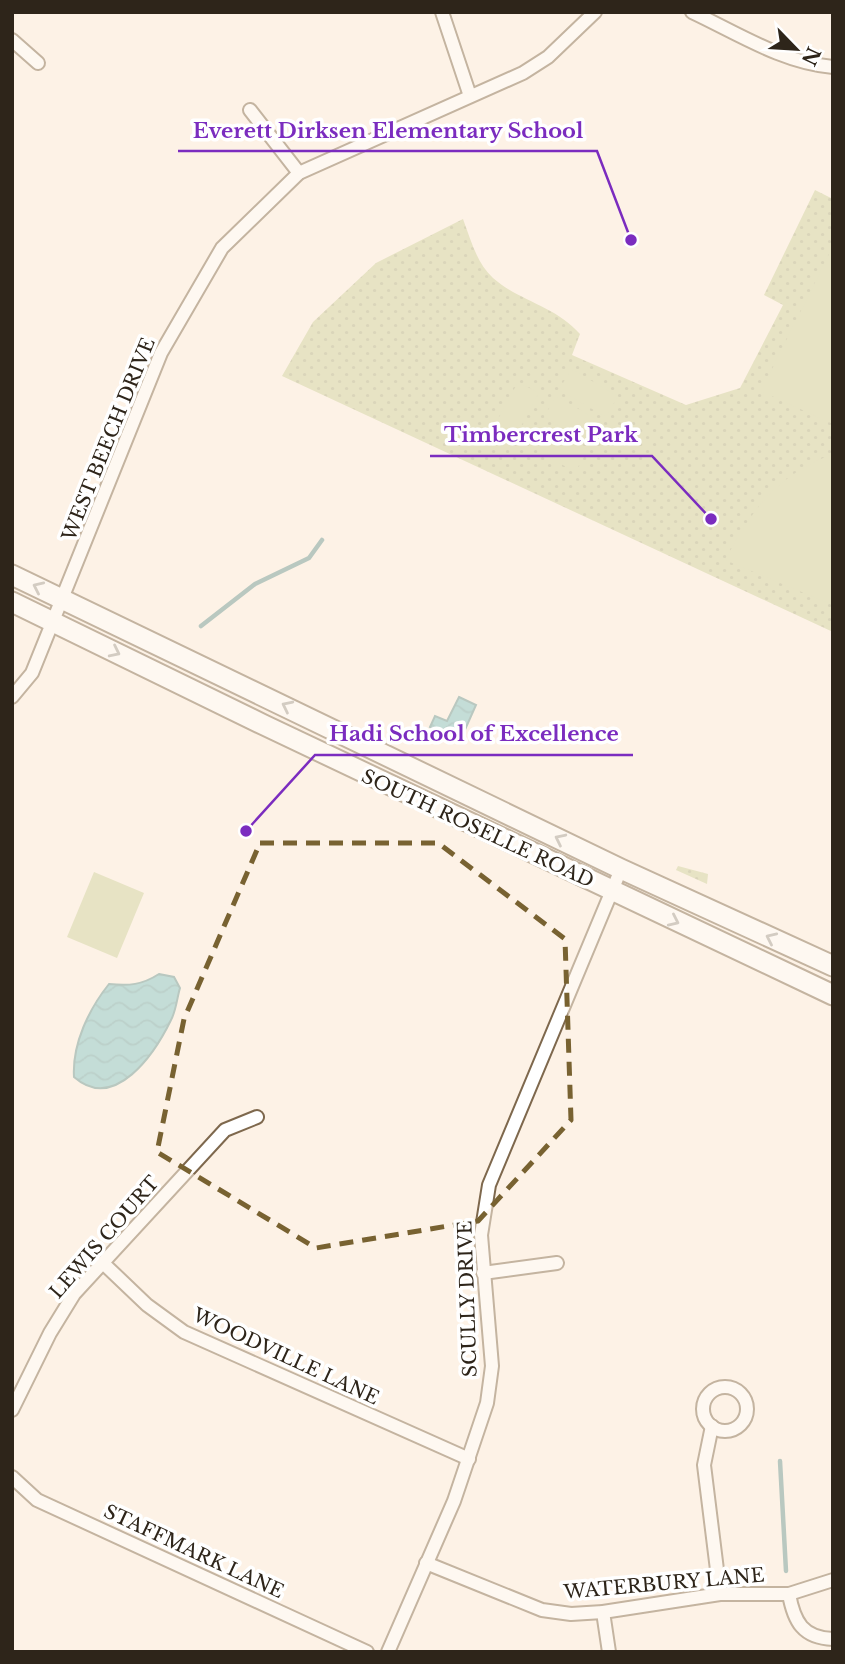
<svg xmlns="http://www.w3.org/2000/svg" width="845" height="1664" viewBox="0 0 845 1664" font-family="'Libre Baskerville',serif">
<defs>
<pattern id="green-dots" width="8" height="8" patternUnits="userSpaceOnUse" patternTransform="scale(1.75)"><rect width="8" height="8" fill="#ccd09c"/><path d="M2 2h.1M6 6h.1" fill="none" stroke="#b0b286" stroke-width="1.8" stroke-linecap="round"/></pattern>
<pattern id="water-waves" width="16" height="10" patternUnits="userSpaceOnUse" patternTransform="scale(1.75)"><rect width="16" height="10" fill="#7ec3c5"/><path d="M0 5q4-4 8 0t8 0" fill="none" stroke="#6da7a9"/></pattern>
</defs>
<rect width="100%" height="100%" fill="#fdf2e6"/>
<!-- green -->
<g fill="url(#green-dots)">
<path d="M815 190 833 199V632L282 376 313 322 376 263 463 219C471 240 476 262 493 278 519 301 556 306 580 334L572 355 686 405 740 388 783 305 764 295Z"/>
<path d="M678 866 708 874 707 884 676 870Z"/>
</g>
<!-- pitch -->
<g fill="#ccd09c">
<path d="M833 246V424L761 391Z"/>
<path d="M571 369 618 396 606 417 559 390Z"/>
<path d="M518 382 539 393 513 441 492 430Z"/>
<path d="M556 396 603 423 591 445 544 417Z"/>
<path d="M541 423 588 450 575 472 528 445Z"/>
<path d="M833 454V605L725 560C753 508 776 476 833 454Z"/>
<path d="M94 872 144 893 117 958 67 937Z"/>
</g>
<!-- water -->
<g fill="url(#water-waves)" stroke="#669492" stroke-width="2">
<path d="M459 697 476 705 460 741 430 727 435 716 447 721Z"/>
<path d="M159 974 174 977 180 988C177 998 176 1011 171 1020 155 1053 115 1113 74 1077 72 1044 89 1009 109 984 129 986 142 985 159 974Z"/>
</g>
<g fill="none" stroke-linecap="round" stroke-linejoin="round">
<!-- stream -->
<g stroke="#669492" stroke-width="4.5">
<path d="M201 626 255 584 309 558 322 540"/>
<path d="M780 1461 786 1571"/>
</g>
<!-- minor casing -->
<g stroke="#7e684d" stroke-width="16">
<g id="minor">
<path d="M442 12 470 96"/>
<path d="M692 12C737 33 783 63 833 67"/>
<path d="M12 40 38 63"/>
<path d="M250 110 299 173"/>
<path d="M12 697 32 673 161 353 222 248 299 173 523 73 548 57 595 12"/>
<path d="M103 1263 147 1305 184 1332 469 1459"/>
<path d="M483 1273 557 1263"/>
<circle cx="725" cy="1409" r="22"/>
<path d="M12 1410 50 1333 74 1294 225 1130 257 1117"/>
<path d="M712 1426 704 1465 720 1594"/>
<path d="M12 1477 37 1500 367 1652"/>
<path d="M426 1563 542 1610 571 1614 603 1612 720 1594H789L833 1580"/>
<path d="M789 1594C794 1622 803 1638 833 1639"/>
<path d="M603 1612 609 1652"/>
<path d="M388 1652 454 1501 487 1403 492 1366 481 1235 489 1185 621 869"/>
</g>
</g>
<!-- secondary casing -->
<g stroke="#7e684d" stroke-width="23">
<g id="secondary">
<path d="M12 575 621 869 833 966"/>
<path d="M12 602 264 725 833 995"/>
</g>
</g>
<!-- minor -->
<use href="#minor" stroke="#fff" stroke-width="12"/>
<!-- secondary -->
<use href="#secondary" stroke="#fff" stroke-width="19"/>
</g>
<!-- one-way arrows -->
<defs><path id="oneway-chevron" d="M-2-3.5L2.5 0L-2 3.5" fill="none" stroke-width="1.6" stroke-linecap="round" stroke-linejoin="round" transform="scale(1.75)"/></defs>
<g stroke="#a19d98">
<use href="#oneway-chevron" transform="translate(38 587) rotate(-155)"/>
<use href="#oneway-chevron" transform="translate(115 652) rotate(26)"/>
<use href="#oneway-chevron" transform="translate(287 706) rotate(-154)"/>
<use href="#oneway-chevron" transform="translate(560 839) rotate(-154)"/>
<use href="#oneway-chevron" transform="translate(674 921) rotate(25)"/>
<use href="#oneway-chevron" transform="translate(771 938) rotate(-155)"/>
</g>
<!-- marked area -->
<path d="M0 0H845V1664H0ZM260 843H438L565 939 571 1120 478 1221 316 1248 157 1152 184 1019Z" fill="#fdf2e6" fill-opacity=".55" fill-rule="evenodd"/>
<path fill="none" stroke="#786231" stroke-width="5" stroke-dasharray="14 9" stroke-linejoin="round" d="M260 843H438L565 939 571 1120 478 1221 316 1248 157 1152 184 1019Z"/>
<g text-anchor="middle" stroke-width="7" stroke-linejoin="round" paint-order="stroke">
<!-- street labels -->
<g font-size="19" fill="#2e251a" stroke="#fff">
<text transform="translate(108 439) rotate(-68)" y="7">WEST BEECH DRIVE</text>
<text transform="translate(478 828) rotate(25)" y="7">SOUTH ROSELLE ROAD</text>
<text transform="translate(104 1237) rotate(-49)" y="7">LEWIS COURT</text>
<text transform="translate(467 1299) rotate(-92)" y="7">SCULLY DRIVE</text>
<text transform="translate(286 1356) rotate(25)" y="7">WOODVILLE LANE</text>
<text transform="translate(194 1551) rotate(25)" y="7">STAFFMARK LANE</text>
<text transform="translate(664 1583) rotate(-5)" y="7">WATERBURY LANE</text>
</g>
</g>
<!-- callouts -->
<path fill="none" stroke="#7b2cbf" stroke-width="2.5" d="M631 240L597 151H178M711 519L652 456H430M246 831L315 755H633"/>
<g fill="#7b2cbf" stroke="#fff" stroke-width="2.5">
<circle cx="631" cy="240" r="7"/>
<circle cx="711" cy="519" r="7"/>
<circle cx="246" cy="831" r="7"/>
</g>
<g font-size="21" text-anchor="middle" font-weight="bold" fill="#7b2cbf" stroke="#fff" stroke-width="7" stroke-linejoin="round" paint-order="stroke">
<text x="388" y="138">Everett Dirksen Elementary School</text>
<text x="541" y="442">Timbercrest Park</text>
<text x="474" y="741">Hadi School of Excellence</text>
</g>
<!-- border -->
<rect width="845" height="1664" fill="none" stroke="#2e251a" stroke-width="28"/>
<!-- north arrow -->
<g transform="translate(796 49) rotate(115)" stroke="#ffffff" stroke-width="5" paint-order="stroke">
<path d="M0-5L12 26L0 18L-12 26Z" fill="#2e251a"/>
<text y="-10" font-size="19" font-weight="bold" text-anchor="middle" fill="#2e251a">N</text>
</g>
</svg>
